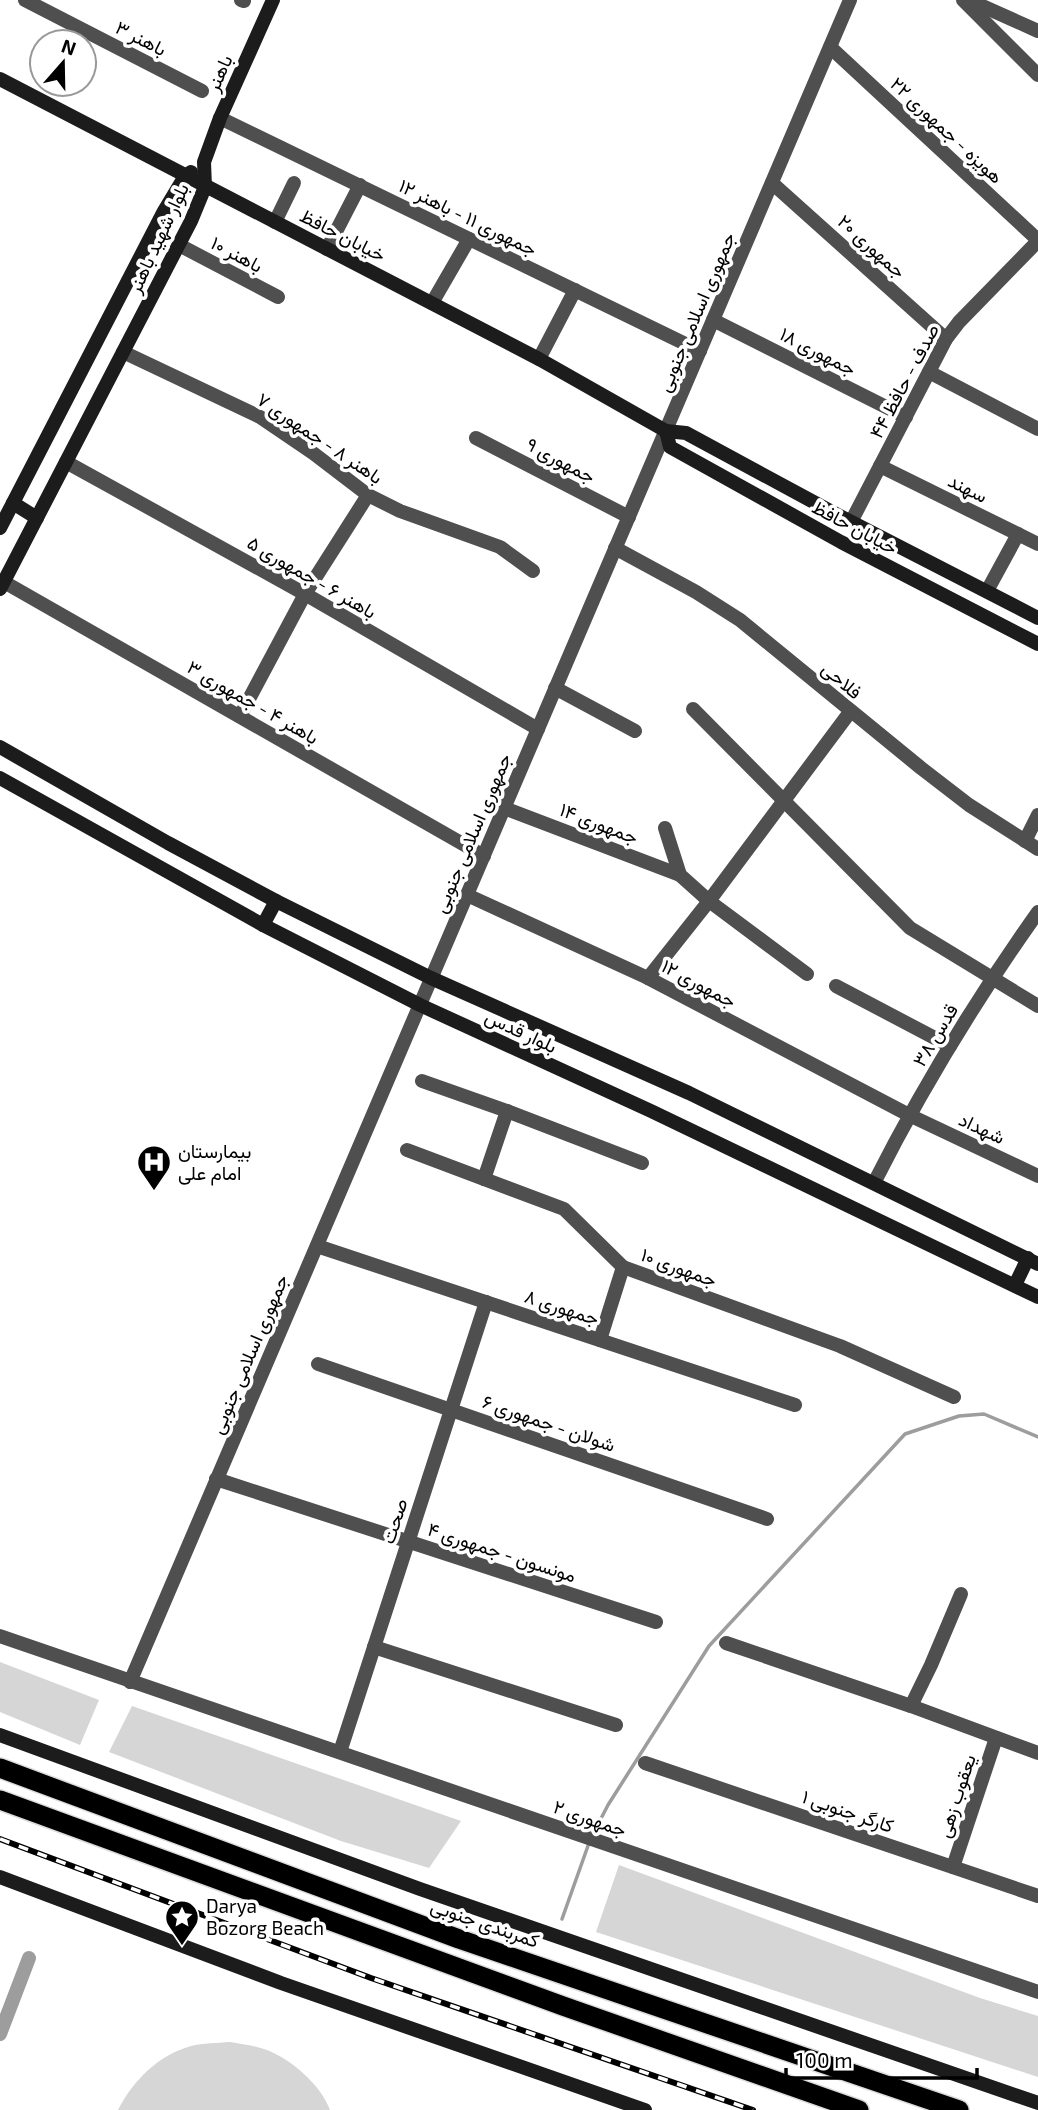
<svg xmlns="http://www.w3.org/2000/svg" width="1038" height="2110" viewBox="0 0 1038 2110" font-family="'Exo 2',Vazirmatn,sans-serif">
<rect width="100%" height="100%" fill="#fff"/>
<!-- green -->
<g fill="#d6d6d6">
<path d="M0 1662 99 1700 80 1745 0 1712Z"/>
<path d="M132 1706 461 1821 429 1868 341 1841 109 1752Z"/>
<path d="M619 1865 980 1998 1038 2016V2077L596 1932Z"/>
<path d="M230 2042C242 2044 256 2046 267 2050 292 2060 321 2085 330 2110H118C133 2081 158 2055 191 2046 203 2043 217 2043 230 2042Z"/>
</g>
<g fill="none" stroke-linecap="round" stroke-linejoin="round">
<!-- stream -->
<g stroke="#9d9d9d" stroke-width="3.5">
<path d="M592 1836 608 1805 709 1646 905 1434 959 1416 984 1414 1038 1437"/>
<path d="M562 1919 589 1843"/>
</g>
<!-- canal -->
<path stroke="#9d9d9d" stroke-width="14" d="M0 2034 29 1958"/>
<!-- trunk casing -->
<g stroke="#dbdbdb" stroke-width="22">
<g id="trunk">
<path d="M0 1768 459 1939 959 2110"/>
<path d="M0 1800 563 2006 859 2110"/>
</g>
</g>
<!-- minor -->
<g stroke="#4f4f4f" stroke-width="14">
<path d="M25 0 202 91"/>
<path d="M241 0 244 1"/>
<path d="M963 0 1038 75"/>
<path d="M969 0 1038 31"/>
<path d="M830 47 1038 240"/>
<path d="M220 118 700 351"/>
<path d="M772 183 946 339"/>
<path d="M275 222 294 183"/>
<path d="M179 245 278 297"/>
<path d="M327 249 360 185"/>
<path d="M432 303 469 239"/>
<path d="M713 320 906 417"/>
<path d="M123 352 260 417 313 453 368 495 400 511 500 547 533 571"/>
<path d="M539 359 575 290"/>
<path d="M929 372 1038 429"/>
<path d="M476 438 629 517"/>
<path d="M66 462 305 594 538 729"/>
<path d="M880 466 1038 544"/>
<path d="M851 522 946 339 959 322 1038 241"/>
<path d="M4 582 484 856"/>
<path d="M987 591 1018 534"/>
<path d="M555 688 635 731"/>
<path d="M693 709 910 928 1038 1006"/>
<path d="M240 716 305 594 368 495"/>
<path d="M504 808 680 875"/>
<path d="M665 828 680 875 709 901 807 974"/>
<path d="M1025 841 1038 815"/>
<path d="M467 895 648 978 909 1115 1038 1176"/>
<path d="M648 978 709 901 850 712"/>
<path d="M836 986 950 1046"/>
<path d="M422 1081 507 1111 642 1163"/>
<path d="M407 1150 564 1209 623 1267 840 1346 954 1397"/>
<path d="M484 1179 507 1111"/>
<path d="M874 1183C922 1088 977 998 1038 912"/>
<path d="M317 1246 795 1405"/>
<path d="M600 1340 623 1267"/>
<path d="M318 1364 767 1519"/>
<path d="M216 1479 656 1622"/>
<path d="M726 1643 911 1706 1038 1753"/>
<path d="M374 1647 616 1725"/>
<path d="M911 1706 931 1665 961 1594"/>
<path d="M340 1752 486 1302"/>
<path d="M645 1763 1038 1896"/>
<path d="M953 1867 996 1738"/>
</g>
<!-- tertiary -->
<g stroke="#4f4f4f" stroke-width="14">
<path d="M615 548 696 592 740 620 921 768 969 805 1038 849"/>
<path d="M0 1636 1038 1992"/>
<path d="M130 1682 850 0"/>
</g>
<!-- secondary -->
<g stroke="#1c1c1c" stroke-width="14">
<path d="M0 79 539 359 666 431 686 433 832 512 1038 618"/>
<path d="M666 431 670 447 841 542 1038 644"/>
<path d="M13 503 37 518"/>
<path d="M0 528 164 211 185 176 191 172"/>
<path d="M0 589 191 221 205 187 204 162 220 118 273 0"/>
<path d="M0 747 168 843 276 901 431 978 689 1093 1038 1264"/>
<path d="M0 778 263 925 420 1005 651 1111 1038 1297"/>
<path d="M263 925 276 901"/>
<path d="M1015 1285 1028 1258"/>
<path d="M0 1735 420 1889 1038 2103"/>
<path d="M0 1877 281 1983 645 2110"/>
</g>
<!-- trunk -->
<use href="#trunk" stroke="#000" stroke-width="19"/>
<!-- rail casing -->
<g stroke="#000" stroke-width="6">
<path id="rail" d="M0 1839 371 1978 753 2110"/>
</g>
<!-- rail -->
<use href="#rail" stroke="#fff" stroke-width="3.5" stroke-dasharray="10" stroke-linecap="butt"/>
</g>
<!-- icons -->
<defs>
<g id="hospital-pin" transform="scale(1.75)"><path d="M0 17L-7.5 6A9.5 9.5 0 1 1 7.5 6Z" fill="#000" stroke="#fff"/><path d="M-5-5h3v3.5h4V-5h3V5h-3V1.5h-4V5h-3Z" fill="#fff"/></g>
<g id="sight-pin" transform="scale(1.75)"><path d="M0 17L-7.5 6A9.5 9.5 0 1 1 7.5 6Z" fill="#000" stroke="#fff"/><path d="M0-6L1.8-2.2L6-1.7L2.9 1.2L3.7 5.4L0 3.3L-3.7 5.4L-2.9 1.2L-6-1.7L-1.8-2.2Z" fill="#fff"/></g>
</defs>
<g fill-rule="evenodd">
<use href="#hospital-pin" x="154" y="1162"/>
<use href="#sight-pin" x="182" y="1917"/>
</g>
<g text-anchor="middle" stroke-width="7" stroke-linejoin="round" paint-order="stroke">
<!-- street labels -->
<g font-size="19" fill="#000" stroke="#fff">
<text transform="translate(141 38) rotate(27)" y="7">باهنر ۳</text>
<text transform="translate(219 73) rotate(-66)" y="7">باهنر</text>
<text transform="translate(947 130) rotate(43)" y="7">هویزه - جمهوری ۲۲</text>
<text transform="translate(468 217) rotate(26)" y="7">جمهوری ۱۱ - باهنر ۱۲</text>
<text transform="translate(343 235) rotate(27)" y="7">خیابان حافظ</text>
<text transform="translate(158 238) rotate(-65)" y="7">بلوار شهید باهنر</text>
<text transform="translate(872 246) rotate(42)" y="7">جمهوری ۲۰</text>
<text transform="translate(237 254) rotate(28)" y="7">باهنر ۱۰</text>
<text transform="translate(696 312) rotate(-67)" y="7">جمهوری اسلامی جنوبی</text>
<text transform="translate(818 351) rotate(27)" y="7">جمهوری ۱۸</text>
<text transform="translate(904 381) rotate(-62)" y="7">صدف - حافظ ۴۴</text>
<text transform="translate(320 438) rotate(34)" y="7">باهنر ۸ - جمهوری ۷</text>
<text transform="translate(561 460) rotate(28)" y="7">جمهوری ۹</text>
<text transform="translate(968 488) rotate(26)" y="7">سهند</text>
<text transform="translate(855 527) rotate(28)" y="7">خیابان حافظ</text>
<text transform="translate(312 577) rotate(30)" y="7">باهنر ۶ - جمهوری ۵</text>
<text transform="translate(842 680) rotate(41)" y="7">فلاحی</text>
<text transform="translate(253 702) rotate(30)" y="7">باهنر ۴ - جمهوری ۳</text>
<text transform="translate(599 823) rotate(21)" y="7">جمهوری ۱۴</text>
<text transform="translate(472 833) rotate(-67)" y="7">جمهوری اسلامی جنوبی</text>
<text transform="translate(699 983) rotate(28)" y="7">جمهوری ۱۲</text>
<text transform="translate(521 1031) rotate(25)" y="7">بلوار قدس</text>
<text transform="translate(935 1035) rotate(-59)" y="7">قدس ۳۸</text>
<text transform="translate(982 1128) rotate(25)" y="7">شهداد</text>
<text transform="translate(679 1267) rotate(20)" y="7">جمهوری ۱۰</text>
<text transform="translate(562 1307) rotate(18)" y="7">جمهوری ۸</text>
<text transform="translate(249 1354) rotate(-67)" y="7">جمهوری اسلامی جنوبی</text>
<text transform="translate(549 1423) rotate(19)" y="7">شولان - جمهوری ۶</text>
<text transform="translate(394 1521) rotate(-72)" y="7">صحت</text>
<text transform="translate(502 1552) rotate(18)" y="7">مونسون - جمهوری ۴</text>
<text transform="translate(956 1796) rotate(-72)" y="7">یعقوب زهی</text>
<text transform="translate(848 1811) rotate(19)" y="7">کارگر جنوبی ۱</text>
<text transform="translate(590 1818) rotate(19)" y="7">جمهوری ۲</text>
<text transform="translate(485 1923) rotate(19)" y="7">کمربندی جنوبی</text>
</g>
<!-- poi labels -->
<g font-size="19" fill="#000" stroke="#fff" text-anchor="start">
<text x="178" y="1158">بیمارستان<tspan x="178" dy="22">امام علی</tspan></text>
<text x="206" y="1913">Darya<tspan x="206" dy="22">Bozorg Beach</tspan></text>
</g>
</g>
<!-- north arrow -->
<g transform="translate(63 63) rotate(20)"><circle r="33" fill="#ffffff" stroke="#999999" stroke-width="2"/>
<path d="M0-5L12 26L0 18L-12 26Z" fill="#000000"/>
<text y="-10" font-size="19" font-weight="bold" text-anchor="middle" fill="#000000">N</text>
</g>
<!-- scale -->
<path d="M786 2068v10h191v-10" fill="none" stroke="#000000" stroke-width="3.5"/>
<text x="796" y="2068" font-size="21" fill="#000000" stroke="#ffffff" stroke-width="5" paint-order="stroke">100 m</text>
</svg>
